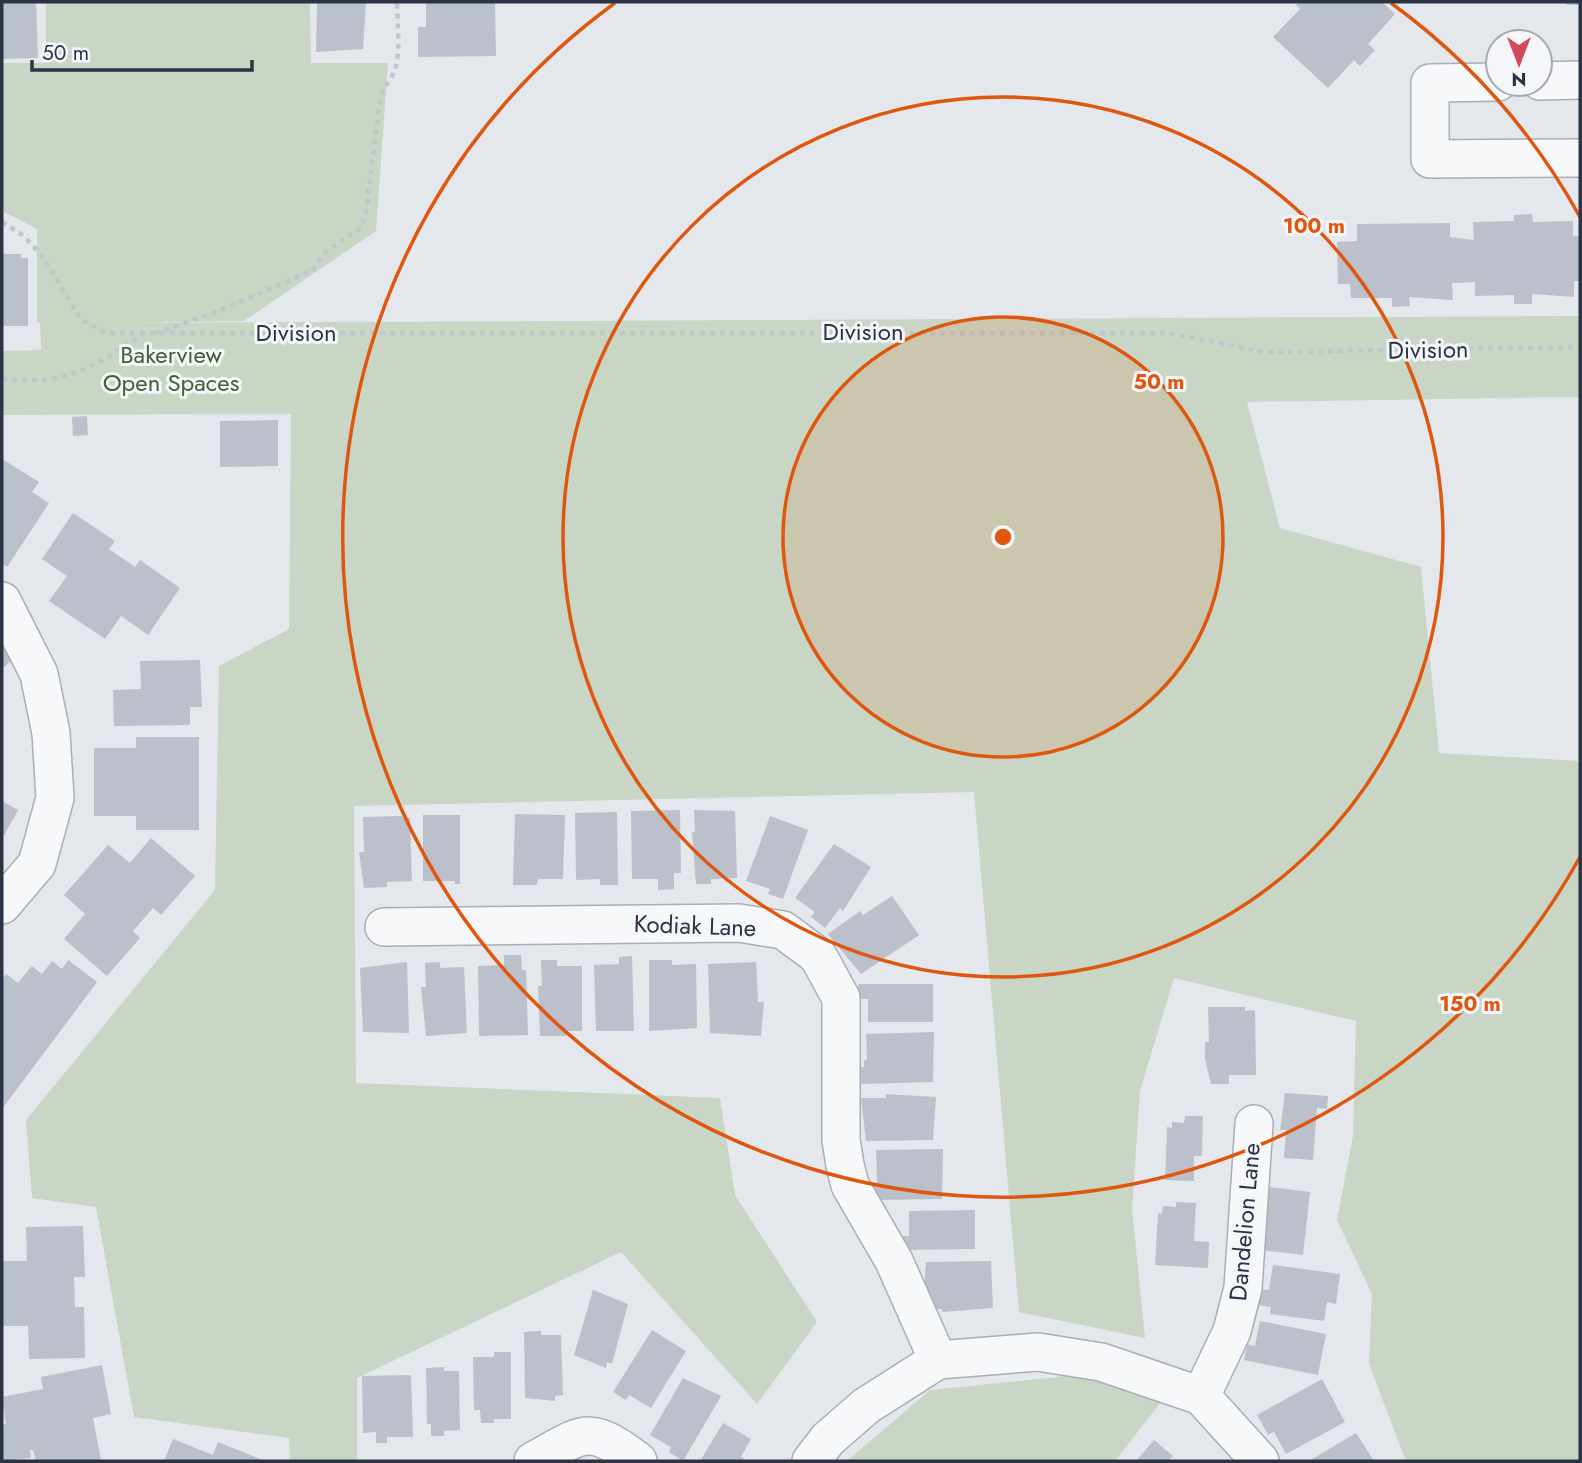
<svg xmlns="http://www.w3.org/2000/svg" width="1582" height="1463" viewBox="0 0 1582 1463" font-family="Jost,sans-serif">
<rect width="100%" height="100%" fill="#e4e7ec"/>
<!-- green -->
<g fill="#c9d6c5">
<path d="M46 2H310L311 63H388L376 231 244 321 119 323 1580 316V397L1247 402 1280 528 1421 567 1439 753 1580 761V1461H1406L1369 1364 1372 1294 1337 1220 1353 1136 1356 1021 1174 978 1140 1091 1132 1210 1145 1338 1019 1312 974 792 354 806 356 1083 720 1098 735 1195 817 1322 757 1404 621 1252 357 1378V1461H290L289 1438 134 1417 96 1207 32 1198 26 1120 215 890 219 666 289 629 291 414 2 415V351L41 350 40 323H37V229L2 211V63H46Z"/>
<path d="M1078 1375 1161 1402 1115 1461H847L930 1390Z"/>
</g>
<!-- building -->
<g fill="#bbc0ca">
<path d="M2 2H36L38 58 2 59Z"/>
<path d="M317 2H366L363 49 316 52Z"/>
<path d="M426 2H495L496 56 418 57V27H426Z"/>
<path d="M1299 2H1382L1395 14 1368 44 1375 50 1360 66 1354 60 1328 88 1273 37 1300 9 1296 5Z"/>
<rect x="1567" y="2" width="13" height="3"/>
<path d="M1532 214 1533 222 1573 221V236H1580V281H1574V297L1532 294V304H1514V295L1475 296V282L1457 283H1452L1453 300 1409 297 1410 306 1392 307V298H1351L1350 284H1338L1337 242 1357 241V224L1450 223V237L1474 240 1473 222 1514 221V215Z"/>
<path d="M3 254H21V258H28V326H2Z"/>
<path d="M87 416 88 435 73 436 72 417Z"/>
<path d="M278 420V466L220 467V421Z"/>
<path d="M2 459 39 482 32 492 49 503 7 567 2 563Z"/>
<path d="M73 513 115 541 109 549 135 567 140 560 180 588 148 635 121 616 105 639 49 601 67 576 42 559Z"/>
<path d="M2 642 16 656 2 669Z"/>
<path d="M200 660 202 707H190V725L114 726 113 690 141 689 140 661Z"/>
<path d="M136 737H199V830H136V816H94V748H136Z"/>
<path d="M2 801 18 810 2 839Z"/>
<path d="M680 810 681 873H674V889L658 890V879H632L631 811Z"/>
<path d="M694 810 735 811 737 878 711 879V884H696L692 832H695Z"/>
<path d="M617 812 618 885H600V879L576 880 575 813Z"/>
<path d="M515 814 565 815 563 879H538L537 885H513Z"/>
<path d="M423 815H460V884H455V881H423Z"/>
<path d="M401 816 410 818 412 881 387 882V887L364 888 359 852H364L363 817Z"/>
<path d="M770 816 808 830 783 899 768 894 770 889 746 881Z"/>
<path d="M151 838 195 876 161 915 153 908 133 931 140 938 107 976 64 939 85 914 64 895 108 845 130 863Z"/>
<path d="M834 844 871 867 843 911 840 908 825 928 811 917 815 912 795 898Z"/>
<path d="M892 896 919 935 861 974 828 934 860 911 863 915Z"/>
<path d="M504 955H521L522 970H526L528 1035 479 1036 478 966 504 965Z"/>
<path d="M632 956 634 1031H596L594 965 619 964V957Z"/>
<path d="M68 960 97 982 2 1109V980L6 974 18 983 32 966 42 974 52 961 62 969Z"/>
<path d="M541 960H557V966H582V1031H566V1036H540L538 986H542Z"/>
<path d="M649 960H672V965L696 964 697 1028 649 1031Z"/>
<path d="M407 962 409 1033 363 1032 360 968Z"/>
<path d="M440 962V968L464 967 467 1033 426 1036 421 987H426L425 963Z"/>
<path d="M756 962 758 1002H764L761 1036 710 1033 708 964Z"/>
<path d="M858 984H933V1022H868V999H858Z"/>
<path d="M1208 1007H1245V1011L1255 1010 1256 1075H1229V1084H1211L1205 1060V1042H1209Z"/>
<path d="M934 1032 933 1082 861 1084 860 1067H864V1060H867L866 1034Z"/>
<path d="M1285 1093 1328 1096 1327 1109 1317 1108 1313 1160 1284 1158 1286 1130H1280Z"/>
<path d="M886 1094 936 1097 933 1140 866 1141 861 1098H886Z"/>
<path d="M1185 1116H1203L1202 1156H1194V1181L1165 1180 1167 1127 1172 1128V1122L1184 1123Z"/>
<path d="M943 1149 942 1199 869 1200V1186L877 1185 876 1150Z"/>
<path d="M1269 1187 1310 1192 1303 1255 1254 1249Z"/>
<path d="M1176 1202 1196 1203 1194 1241 1209 1242 1208 1268 1155 1265 1158 1213 1162 1214 1163 1206 1176 1207Z"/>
<path d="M975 1210V1249L902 1250 901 1236H909V1211Z"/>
<path d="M83 1226 85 1277H74L75 1307H84L85 1358 29 1359 28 1326H2V1261H27L26 1227Z"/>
<path d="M991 1261 993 1308 942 1312V1309H923L926 1262Z"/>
<path d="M1273 1265 1340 1274 1336 1304 1327 1302 1324 1321 1270 1314 1271 1307 1257 1305 1259 1289 1269 1290Z"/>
<path d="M593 1290 628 1304 612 1364 607 1362 606 1368 574 1355Z"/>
<path d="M1260 1321 1326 1334 1318 1375 1244 1360 1247 1344 1255 1346Z"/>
<path d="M652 1330 686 1351 651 1408 629 1395 626 1400 613 1392Z"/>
<path d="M541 1331V1335H561L563 1395 555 1396V1401L525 1398 524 1332Z"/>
<path d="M494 1352H511V1419H494V1423H481L480 1410H474L473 1357H494Z"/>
<path d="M102 1365 111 1414 93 1418 101 1460 36 1461 33 1450H30L31 1458 2 1461V1425L6 1424 2 1397 43 1389 41 1377Z"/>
<path d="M444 1367V1371H459L460 1430 444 1431V1436H431V1424H427L426 1368Z"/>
<path d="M411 1375 413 1437H387V1443H376V1432L363 1433 362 1376Z"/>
<path d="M683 1378 721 1396 683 1461 669 1452 671 1447 650 1435Z"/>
<path d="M1322 1379 1345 1422 1286 1454 1274 1432 1268 1435 1257 1415Z"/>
<path d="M723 1423 751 1439 741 1457 744 1458 742 1461H700Z"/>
<path d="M1356 1433 1374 1461H1309Z"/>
<path d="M173 1439 213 1455 218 1442 265 1461H164Z"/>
<path d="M1154 1440 1173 1456 1168 1461H1136Z"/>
</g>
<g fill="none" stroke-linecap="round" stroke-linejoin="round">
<!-- minor casing -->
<g stroke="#a9aeb7" stroke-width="40">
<g id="minor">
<path d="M1540 81 1580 80"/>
<path d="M1498 82 1430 83V159L1580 158"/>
<path d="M2 601 39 674 51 733 55 798 37 864 2 905"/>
<path d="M384 927 739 923 783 930 818 956 841 998V1140L845 1165 850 1185 894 1261 938 1360"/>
<path d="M1201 1396 1232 1331 1243 1288 1254 1124"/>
<path d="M533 1461C584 1433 588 1423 638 1461"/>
<path d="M811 1461 828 1439 866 1406 938 1360 1038 1352 1101 1362 1201 1396 1260 1461"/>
</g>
</g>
<!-- path -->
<g stroke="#c2c5cb" stroke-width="4.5" stroke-dasharray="5 5" stroke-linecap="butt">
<path d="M2 222 24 236 43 257 81 320 106 333H1169L1264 352 1580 347"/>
<path d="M155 333 217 312 313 270 325 252 361 228 366 211 380 101C384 85 385 88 392 76 402 62 397 19 397 2"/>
<path d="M2 379C69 386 89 368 143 335"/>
</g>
<!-- minor -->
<use href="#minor" stroke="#f7f8fa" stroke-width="37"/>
</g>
<!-- distance rings -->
<circle cx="1003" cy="537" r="220" fill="#df570f" fill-opacity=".12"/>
<g fill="none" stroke="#df570f" stroke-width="3.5">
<circle cx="1003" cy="537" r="220"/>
<circle cx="1003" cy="537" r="440"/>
<path d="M1580 857A660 660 0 1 1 615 3M1391 3A660 660 0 0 1 1580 217"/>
</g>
<g text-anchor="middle" stroke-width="6" stroke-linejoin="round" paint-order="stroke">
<!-- street labels -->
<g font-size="24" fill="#2b3445" stroke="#f4f6f9">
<text x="863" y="340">Division</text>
<text x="296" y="341">Division</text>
<text transform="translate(1428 350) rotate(-1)" y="8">Division</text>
<text transform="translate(695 926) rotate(2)" y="8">Kodiak Lane</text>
<text transform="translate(1245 1222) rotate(-85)" y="8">Dandelion Lane</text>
</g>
<!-- park labels -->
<g font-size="24" fill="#3f6138" stroke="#f4f6f9">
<text x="171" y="363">Bakerview<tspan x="171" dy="28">Open Spaces</tspan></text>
</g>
</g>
<circle cx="1003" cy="537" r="10" fill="#df570f" stroke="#f4f6f9" stroke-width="3.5"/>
<g font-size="21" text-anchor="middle" font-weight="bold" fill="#df570f" stroke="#f4f6f9" stroke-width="6" stroke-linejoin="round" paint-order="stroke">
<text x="1314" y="233">100 m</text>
<text x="1159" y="389">50 m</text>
<text x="1470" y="1011">150 m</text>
</g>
<!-- border -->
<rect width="1582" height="1463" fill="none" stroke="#2b3445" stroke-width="7"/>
<!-- north arrow -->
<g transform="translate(1519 63) rotate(180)"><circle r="33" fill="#f4f6f9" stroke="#a4a8b1" stroke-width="2"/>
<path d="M0-5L12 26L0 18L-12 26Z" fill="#d1495b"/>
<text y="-10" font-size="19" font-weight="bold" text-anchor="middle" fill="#2b3445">N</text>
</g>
<!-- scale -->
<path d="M32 60v10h220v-10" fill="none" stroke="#2b3445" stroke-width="3.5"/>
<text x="42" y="60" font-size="21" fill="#2b3445" stroke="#f4f6f9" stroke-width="5" paint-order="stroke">50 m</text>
</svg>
